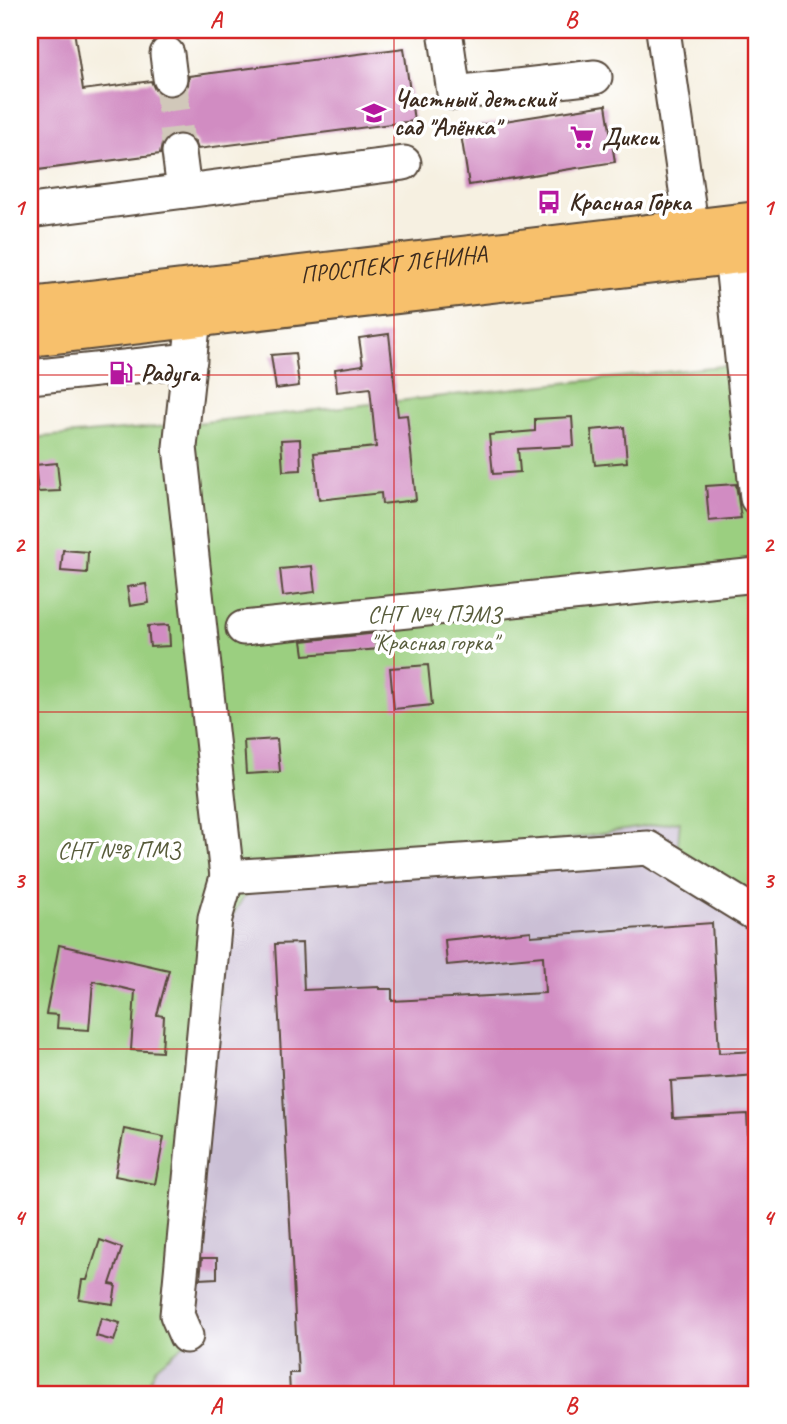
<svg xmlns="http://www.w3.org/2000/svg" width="787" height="1424" viewBox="0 0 787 1424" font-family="Caveat,sans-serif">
<rect width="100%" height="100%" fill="#fff"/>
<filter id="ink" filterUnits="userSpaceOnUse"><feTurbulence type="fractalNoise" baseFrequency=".0143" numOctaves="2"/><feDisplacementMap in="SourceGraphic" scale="14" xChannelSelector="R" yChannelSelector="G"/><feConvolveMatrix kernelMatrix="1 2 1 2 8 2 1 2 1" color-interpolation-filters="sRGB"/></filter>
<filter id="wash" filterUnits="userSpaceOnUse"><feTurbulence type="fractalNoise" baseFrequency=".00686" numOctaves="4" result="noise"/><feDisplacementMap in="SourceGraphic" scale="28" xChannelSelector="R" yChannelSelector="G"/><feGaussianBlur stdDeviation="1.57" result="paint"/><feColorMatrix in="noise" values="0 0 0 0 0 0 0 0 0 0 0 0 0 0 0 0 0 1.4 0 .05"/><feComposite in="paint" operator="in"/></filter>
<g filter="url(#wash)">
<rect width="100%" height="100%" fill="#f6f0e1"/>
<!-- industrial -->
<path fill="#cbbfd5" d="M681 821 757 910V1394H144L156 1367 204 1328 191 1292 224 929 243 898 274 876 464 856Z"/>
<!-- green -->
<path fill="#9bcf80" stroke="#6b7c4f" stroke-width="2" d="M757 362V910L676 866 680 821 464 856 274 876 243 898 224 929 191 1291 204 1328 156 1367 144 1394H30V438L168 426Z"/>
<g id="blocks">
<!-- building -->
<g fill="#d18cc2">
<path d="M30 30H74L83 90 151 81 155 90 163 96 172 97 182 93 188 85 189 76 404 48 414 121 198 149 195 141 187 135 176 133 167 137 162 144 160 154 30 171Z"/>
<path d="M606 105 615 162 469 185 460 128Z"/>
<path d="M389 334 398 416 407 415 416 500 382 504 381 493 319 500 314 453 376 447 370 388 337 392 335 369 363 365 359 338Z"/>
<path d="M295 353 299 386 276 389 271 355Z"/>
<path d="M572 417 574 446 518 449 520 472 493 474 489 435 535 431V419Z"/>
<path d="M624 427 627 462 595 465 591 430Z"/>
<path d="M300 439 301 470 283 471 281 440Z"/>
<path d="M57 463 60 491 38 492 35 465Z"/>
<path d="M736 484 741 518 709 521 706 486Z"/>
<path d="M63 550 88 552 87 573 61 571Z"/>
<path d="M312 566 315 592 283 596 280 569Z"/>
<path d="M146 584 149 603 130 606 127 587Z"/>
<path d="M169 625 170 646 150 647 148 626Z"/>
<path d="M378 633 380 649 304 655 302 641Z"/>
<path d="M428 665 432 705 394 709 390 668Z"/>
<path d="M277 739 280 772 246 774 244 741Z"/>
<path d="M712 923 719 1053 757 1051V1075L671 1081 673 1118 747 1114 757 1307V1394H447V1392L290 1394 289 1373H298L275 944 302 943 304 990 379 987V989H392V1001L545 993 543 956 447 965 445 940 531 931V936Z"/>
<path d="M59 945 169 970 157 1015 164 1016 162 1052 131 1050 135 991 93 981 89 1030 57 1028 58 1015 46 1014Z"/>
<path d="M124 1129 164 1137 155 1184 115 1176Z"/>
<path d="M100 1240 122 1248 110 1284 116 1285 113 1304 79 1299 82 1280H87Z"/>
<path d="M202 1258H217V1278L200 1279Z"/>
<path d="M101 1318 120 1323 114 1341 96 1336Z"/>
</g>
</g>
</g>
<g filter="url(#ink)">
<use href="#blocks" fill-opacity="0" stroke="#57483b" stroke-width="2"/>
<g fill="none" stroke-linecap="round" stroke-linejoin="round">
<!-- minor-tunnel -->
<path stroke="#d1c8ba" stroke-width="33" stroke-dasharray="33 17" stroke-linecap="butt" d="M170 78 179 152"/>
<!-- minor casing -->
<g stroke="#57483b" stroke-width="37">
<g id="minor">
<path d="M445 30 454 93 595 77"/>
<path d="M663 30 695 252"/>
<path d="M167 54 170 78"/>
<path d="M179 152 184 191"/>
<path d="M30 211 404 163"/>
<path d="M731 255 757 498"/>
<path d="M194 318 180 447 227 877 648 848 757 915"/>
<path d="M30 377 190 360"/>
<path d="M243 628 757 575"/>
<path d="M186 1336 177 1315 215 918 227 877"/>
</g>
</g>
<!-- major casing -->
<g stroke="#57483b" stroke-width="42">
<g id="major">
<path id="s1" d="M30 307 757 221"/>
<path d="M30 337 757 252"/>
</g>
</g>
<!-- minor -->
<use href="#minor" stroke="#fff" stroke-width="33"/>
<!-- major -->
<use href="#major" stroke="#f7c06c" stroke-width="38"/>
</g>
</g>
<!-- grid -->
<path fill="none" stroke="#d62828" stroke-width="2" stroke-opacity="0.55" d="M394 30V1394M30 375H757M30 712H757M30 1049H757"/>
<!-- icons -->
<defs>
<g id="school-bare" transform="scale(1.89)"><path d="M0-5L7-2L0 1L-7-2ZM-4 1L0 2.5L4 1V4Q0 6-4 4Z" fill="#b5179e" stroke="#fff" stroke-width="2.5" paint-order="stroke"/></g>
<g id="supermarket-bare" transform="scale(1.89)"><path d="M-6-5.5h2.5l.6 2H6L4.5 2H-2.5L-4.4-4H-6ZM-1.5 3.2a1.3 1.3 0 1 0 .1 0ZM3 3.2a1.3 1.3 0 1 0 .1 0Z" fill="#b5179e" stroke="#fff" stroke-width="2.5" paint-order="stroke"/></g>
<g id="bus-bare" transform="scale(1.89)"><path d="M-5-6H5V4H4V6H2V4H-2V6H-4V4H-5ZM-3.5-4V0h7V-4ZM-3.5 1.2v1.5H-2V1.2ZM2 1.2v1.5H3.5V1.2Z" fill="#b5179e" stroke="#fff" stroke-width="2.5" paint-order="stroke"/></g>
<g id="fuel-bare" transform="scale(1.89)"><path d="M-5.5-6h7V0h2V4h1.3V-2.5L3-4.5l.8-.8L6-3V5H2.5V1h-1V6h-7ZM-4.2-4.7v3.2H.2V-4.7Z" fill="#b5179e" stroke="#fff" stroke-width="2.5" paint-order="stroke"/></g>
</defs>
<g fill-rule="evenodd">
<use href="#school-bare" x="374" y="113"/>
<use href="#supermarket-bare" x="582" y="137"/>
<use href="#bus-bare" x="549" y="202"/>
<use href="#fuel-bare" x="121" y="373"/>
</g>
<g text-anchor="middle" stroke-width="7" stroke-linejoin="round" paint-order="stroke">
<!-- poi labels -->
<g font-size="24" font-weight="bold" fill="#3b2a1e" stroke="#fff" text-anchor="start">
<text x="394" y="107">Частный детский<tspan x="394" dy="28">сад "Алёнка"</tspan></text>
<text x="602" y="145">Дикси</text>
<text x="569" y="210">Красная Горка</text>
<text x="141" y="381">Радуга</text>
</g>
<!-- street labels -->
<g font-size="24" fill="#3b2a1e" stroke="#fff">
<text dy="8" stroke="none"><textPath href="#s1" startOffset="366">ПРОСПЕКТ ЛЕНИНА</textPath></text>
</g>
<!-- park labels -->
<g font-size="24" fill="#585c3b" stroke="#fff">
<text x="434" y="622">СНТ №4 ПЭМЗ<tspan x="434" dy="28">"Красная горка"</tspan></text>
<text x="119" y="858">СНТ №8 ПМЗ</text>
</g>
</g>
<!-- margin -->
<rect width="787" height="1424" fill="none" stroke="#fff" stroke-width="77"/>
<rect x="38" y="38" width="710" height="1348" fill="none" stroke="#d62828" stroke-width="2.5"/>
<g font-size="23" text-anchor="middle" font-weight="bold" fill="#d62828">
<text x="216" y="27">A</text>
<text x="571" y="27">B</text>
<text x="19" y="215">1</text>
<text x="768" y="215">1</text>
<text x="19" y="552">2</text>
<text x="768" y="552">2</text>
<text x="19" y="888">3</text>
<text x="768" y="888">3</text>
<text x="19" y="1225">4</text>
<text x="768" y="1225">4</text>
<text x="216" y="1413">A</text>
<text x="571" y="1413">B</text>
</g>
</svg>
